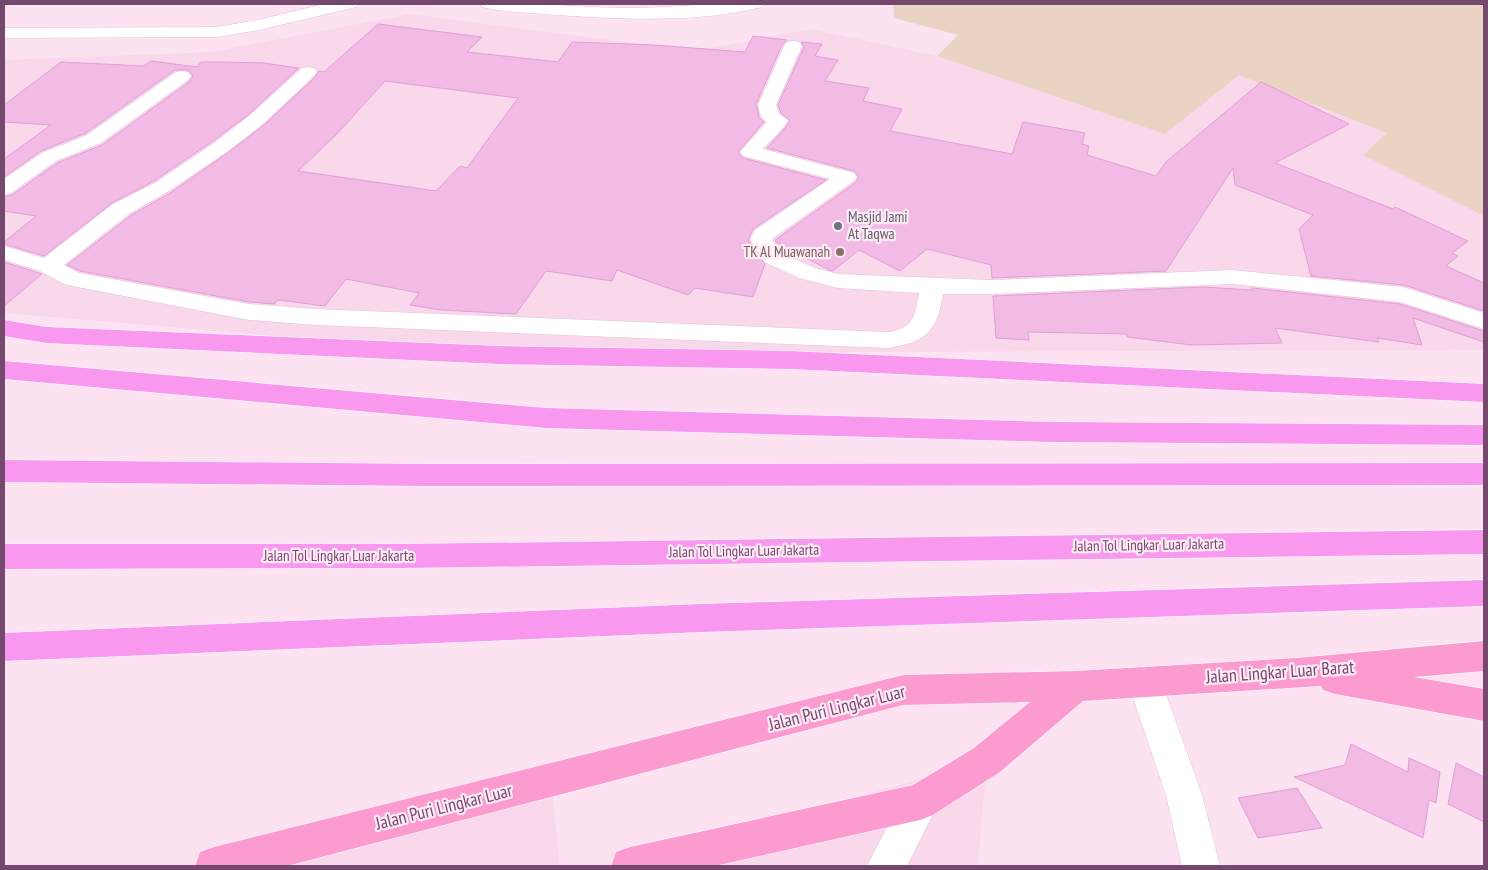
<svg xmlns="http://www.w3.org/2000/svg" width="1488" height="870" viewBox="0 0 1488 870" font-family="'PT Sans Narrow',sans-serif">
<rect width="100%" height="100%" fill="#fde3f1"/>
<!-- residential -->
<g fill="#f9d8ec">
<path d="M410 14 696 51 811 29 937 56 1165 134 1239 74 1387 133 1364 155 1484 216V350L477 353 4 313V60L211 52Z"/>
<path d="M987 760 978 866H615Z"/>
<path d="M551 780 560 866H215Z"/>
</g>
<!-- green -->
<path fill="#ead3c2" d="M893 4H1484V216L1363 155 1387 133 1239 75 1165 134 937 56 958 35 894 18Z"/>
<!-- building -->
<g fill="#f2bbe6" stroke="#e59bd6" fill-rule="evenodd">
<path d="M378 24 482 37 467 52 558 62 572 42 654 45 745 52 753 36 787 40 782 45 756 104 759 117 764 122 738 152 743 158 826 180 753 229 748 240 765 264 753 297 695 288 688 295 617 270 612 281 546 271 516 314 441 310 410 305 419 293 346 279 325 306 278 300 274 304 249 302 80 271 67 265 130 216 170 193 229 152 264 125 315 77 319 71 324 72ZM385 81 518 98 467 168 460 166 436 191 298 171 336 135Z"/>
<path d="M801 42 822 44 815 56 838 60 825 81 869 88 863 101 902 109 890 131 1012 154 1023 122 1085 133 1082 144 1089 146 1087 155 1156 176 1166 162 1261 82 1349 124 1275 163 1393 209 1395 207 1468 241 1452 253 1458 256 1446 266 1484 283V311L1404 285 1311 276 1299 229 1313 215 1235 185 1233 168 1166 271 992 278 991 265 927 249 900 271 859 250 833 271 829 270 777 243 775 240 855 183 859 177 854 171 767 148 785 128 790 121 781 113 778 105 804 47Z"/>
<path d="M151 61 197 67 201 62H221L264 63 299 68 248 115 213 141 154 181 112 203 44 256 4 244V242L36 216 4 211V197L12 195 57 163 102 145 189 82 193 76 188 70H175L86 133 41 151 4 177V159L51 125 4 122V105L61 62 144 66Z"/>
<path d="M4 262 42 274 4 306Z"/>
<path d="M1203 287 1252 290V288L1400 304 1484 331V342L1413 318 1422 345 1377 338 1379 342 1275 328 1282 343 1192 345 1127 337V334L1028 332 1029 340 996 338 993 296Z"/>
<path d="M1351 744 1408 772 1409 758 1440 772 1436 803 1429 800 1423 838 1294 777 1345 765Z"/>
<path d="M1456 763 1484 777V822L1448 804Z"/>
<path d="M1297 788 1322 828 1258 838 1238 798Z"/>
</g>
<g fill="none" stroke-linecap="round" stroke-linejoin="round">
<!-- minor casing -->
<g stroke="#e3c2da" stroke-width="1">
<g id="minor">
<path d="M324 4H358L356 7 259 30 217 37 4 38V28L217 27 258 20Z"/>
<path d="M480 4C530 1 580 8 630 8 674 8 720 1 764 4L762 7C696 24 611 19 543 14 523 12 502 12 482 7Z"/>
<path d="M793 41 799 42 802 46 776 105 779 114 788 120 784 127 763 149 854 173 857 177 854 181 772 239 780 252 815 268 838 274 991 280 1233 270 1403 287 1484 313V329L1400 302 1233 284 991 294H943C937 332 926 342 888 348L316 325 249 320 72 286 64 284 40 271 4 260V246L44 258 113 204 155 183 214 143 249 116 302 68 308 67 314 68 317 72 314 76 263 124 228 151 169 191 129 214 64 265 79 273 249 304 316 309 888 332C914 328 915 316 919 293L838 288 799 278 764 262 750 239 755 230 830 179 743 156 740 152 767 122 761 117 758 105 784 46 787 42Z"/>
<path d="M182 71 188 72 191 76 188 80 101 143 56 161 11 193 4 195V179L42 153 87 135 176 72Z"/>
<path d="M1144 665 1156 669 1161 680 1202 795 1220 866H1182L1166 795 1127 680 1132 669Z"/>
<path d="M920 784 933 789 939 802 907 866H867L907 789Z"/>
</g>
</g>
<!-- major casing -->
<g stroke="#fff" stroke-width="1">
<path id="major" d="M1484 641V671L1414 677 1484 689V721L1335 694 1323 690 1321 686 1083 701 1000 772 933 815 920 820 715 866H611L616 852 630 847 913 785 974 748 1030 702 903 705 287 866H195L200 852 214 847 903 675 1076 671 1297 658Z"/>
</g>
<!-- highway casing -->
<g stroke="#fff" stroke-width="1">
<g id="highway">
<path d="M4 320 46 327 499 346 790 351 1484 384V402L790 369 499 364 46 343 4 336Z"/>
<path d="M4 361 546 408 1052 422 1484 425V445L1052 442 546 428 4 379Z"/>
<path d="M4 460 426 464 1484 463V485L426 486 4 482Z"/>
<path d="M1484 530V554L403 568 4 569V544H403Z"/>
<path d="M1484 580V606L702 632 4 661V633L702 604Z"/>
</g>
</g>
<!-- minor -->
<use href="#minor" fill="#fff" fill-rule="evenodd"/>
<!-- major -->
<use href="#major" fill="#fc9bd0" fill-rule="evenodd"/>
<!-- highway -->
<use href="#highway" fill="#f899ef" fill-rule="evenodd"/>
</g>
<!-- markers -->
<circle fill="#6b7280" stroke="#ffeaf6" stroke-width="2" cx="838" cy="226" r="5"/>
<circle fill="#8d6e63" stroke="#ffeaf6" stroke-width="2" cx="840" cy="252" r="5"/>
<g text-anchor="middle" stroke-width="4.5" stroke-linejoin="round" paint-order="stroke">
<!-- worship labels -->
<g font-size="15" fill="#5b616d" stroke="#ffeaf6" text-anchor="start">
<text x="848" y="222">Masjid Jami<tspan x="848" dy="17">At Taqwa</tspan></text>
</g>
<!-- education labels -->
<g font-size="15" fill="#785e54" stroke="#ffeaf6" text-anchor="end">
<text x="830" y="257">TK Al Muawanah</text>
</g>
<!-- street labels -->
<g font-size="15" fill="#75496d" stroke="#ffeaf6">
<text transform="translate(1149 545) rotate(-1)" y="5">Jalan Tol Lingkar Luar Jakarta</text>
<text transform="translate(744 551) rotate(-1)" y="5">Jalan Tol Lingkar Luar Jakarta</text>
<text x="339" y="561">Jalan Tol Lingkar Luar Jakarta</text>
</g>
<!-- near-street labels -->
<g font-size="18" fill="#75496d" stroke="#ffeaf6">
<text transform="translate(1280 672) rotate(-4)" y="6">Jalan Lingkar Luar Barat</text>
<text transform="translate(837 708) rotate(-14)" y="6">Jalan Puri Lingkar Luar</text>
<text transform="translate(444 807) rotate(-14)" y="6">Jalan Puri Lingkar Luar</text>
</g>
</g>
<!-- border -->
<rect width="1488" height="870" fill="none" stroke="#75496d" stroke-width="10"/>
</svg>
